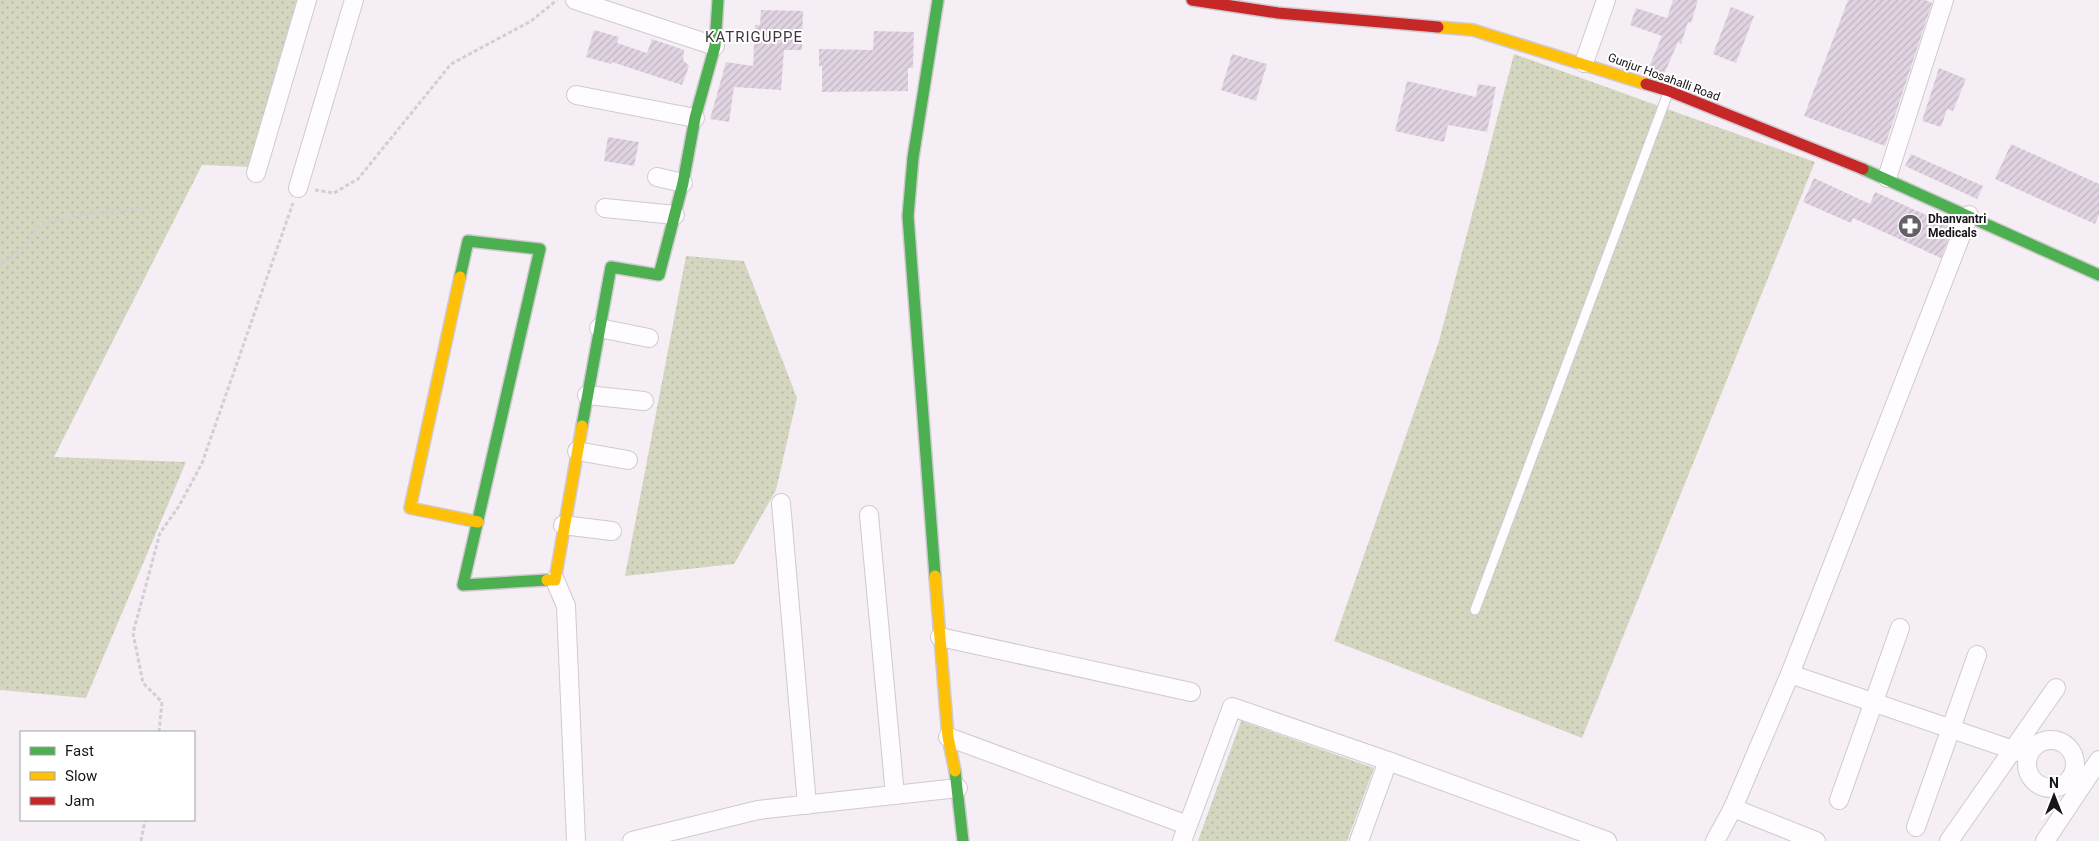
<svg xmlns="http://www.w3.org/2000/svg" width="2099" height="841" viewBox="0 0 2099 841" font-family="Roboto,sans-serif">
<defs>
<pattern id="grass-dots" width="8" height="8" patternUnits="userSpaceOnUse" patternTransform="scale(1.25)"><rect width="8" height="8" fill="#d5d6c0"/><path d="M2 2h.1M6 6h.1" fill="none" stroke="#b6b7a4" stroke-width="1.8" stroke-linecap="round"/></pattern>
<pattern id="building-hatch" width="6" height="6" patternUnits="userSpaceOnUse" patternTransform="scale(1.25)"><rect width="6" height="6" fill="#e1d4e2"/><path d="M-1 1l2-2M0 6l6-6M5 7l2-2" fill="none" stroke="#c0b5c1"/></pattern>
</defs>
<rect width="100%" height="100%" fill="#f5eef5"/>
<!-- grass -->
<g fill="url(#grass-dots)">
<path d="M0 0H299L254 167 202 165 54 457 186 462 86 698 0 690Z"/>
<path d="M1514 54 1815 162 1582 738 1334 641 1439 341Z"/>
<path d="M686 256 744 261 797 398 776 490 734 564 625 576Z"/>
<path d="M1241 721 1374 768 1347 841H1198Z"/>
</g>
<!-- building -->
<g fill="url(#building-hatch)">
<path d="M1673 0H1698L1691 23 1688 22 1681 44 1678 42 1664 74 1649 67 1662 36 1630 25 1636 8 1667 18Z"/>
<path d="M1848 0H1925L1932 3 1885 146 1804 116Z"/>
<path d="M1731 7 1754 16 1736 63 1713 54Z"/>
<path d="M761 10 803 11 802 50H784L781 90 734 87 729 122 710 119 726 62 753 66 755 25H760Z"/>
<path d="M594 30 619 37 617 43 647 53 652 39 684 50 683 60 689 66 682 85 612 62 611 64 586 57Z"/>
<path d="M874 31 914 32 913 63V68H908V91L822 92V66H819V49L873 50Z"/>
<path d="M1232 54 1267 64 1256 101 1221 90Z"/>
<path d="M1939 68 1966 79 1953 111 1947 109 1941 127 1922 121Z"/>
<path d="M1407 81 1476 97 1478 84 1496 87 1487 132 1448 125 1444 142 1395 131Z"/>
<path d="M608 137 639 142 634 166 604 161Z"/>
<path d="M2011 144 2099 184V215L2095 224 1995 179Z"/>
<path d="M1911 154 1983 186 1977 199 1905 166Z"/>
<path d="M1814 178 1870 204 1875 192 1953 227 1941 258 1853 218 1851 223 1803 202Z"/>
</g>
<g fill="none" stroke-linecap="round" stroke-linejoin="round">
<!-- lane casing -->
<g stroke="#d0cad0" stroke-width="11">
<path id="lane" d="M1475 610 1668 93"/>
</g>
<!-- street casing -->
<g stroke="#d0cad0" stroke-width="20">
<g id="street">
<path d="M575 0 715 46"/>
<path d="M1584 63 1606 0"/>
<path d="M576 95 695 118"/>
<path d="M256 173 307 0"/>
<path d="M657 177 683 183"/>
<path d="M1887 178 1944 0"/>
<path d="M298 188 354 0"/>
<path d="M605 208 675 215"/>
<path d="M599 328 649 338"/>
<path d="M587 395 644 401"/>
<path d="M577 451 628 460"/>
<path d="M781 503 807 805"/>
<path d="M869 515 895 795"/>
<path d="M563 525 612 531"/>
<path d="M555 580 566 606 576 841"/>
<path d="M940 637 1191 692"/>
<path d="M1790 674 2028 755"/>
<path d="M948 737 1187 825"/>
<circle cx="2051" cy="764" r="24"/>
<path d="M1388 761 1607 841"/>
<path d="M1839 800 1900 628"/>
<path d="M1733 808 1816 841"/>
<path d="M1916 827 1977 655"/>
<path d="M632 841 758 810 958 788"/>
<path d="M1182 841 1232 707 1388 761 1359 841"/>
<path d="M1715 841 1733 808 1790 674 1969 215"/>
<path d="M1949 841 2056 688"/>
<path d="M2045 841 2099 760"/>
</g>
</g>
<!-- fast casing -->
<g stroke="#d0cad0" stroke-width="14">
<g id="fast">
<path d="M1863 169 2099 275"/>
<path d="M460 277 468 241 540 249 463 585 547 580"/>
<path d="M582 426 611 267 659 275 683 183 695 118 715 46 718 0"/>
<path d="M935 576 908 216 913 158 938 0"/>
<path d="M955 771 963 841"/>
</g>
</g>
<!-- slow casing -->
<g stroke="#d0cad0" stroke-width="14">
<g id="slow">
<path d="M1438 27 1473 30 1646 84"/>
<path d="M460 277 410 508 478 522"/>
<path d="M935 576 948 737 955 771"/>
<path d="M547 580H555L582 426"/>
</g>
</g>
<!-- jam casing -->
<g stroke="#d0cad0" stroke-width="14">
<g id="jam">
<path d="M1192 0 1278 13 1438 27"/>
<path d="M1646 84 1669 91 1863 169"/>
</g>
</g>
<!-- path -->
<g stroke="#d1cfd1" stroke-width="3" stroke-dasharray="4 2.5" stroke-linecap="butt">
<path d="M315 190 334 193 358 179 451 64 531 21 557 0"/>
<path d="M0 265 24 246 41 224 78 215 145 208"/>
<path d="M159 732 162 702 143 683 133 633 160 533 179 506 202 463 293 203"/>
<path d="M141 841 145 820"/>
</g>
<!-- lane -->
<use href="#lane" stroke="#fefcfe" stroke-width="9"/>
<!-- street -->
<use href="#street" stroke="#fefcfe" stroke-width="18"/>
<!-- fast -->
<use href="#fast" stroke="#4caf50" stroke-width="11"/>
<!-- slow -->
<use href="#slow" stroke="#ffc107" stroke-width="11"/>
<!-- jam -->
<use href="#jam" stroke="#c62828" stroke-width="11"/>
</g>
<!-- icons -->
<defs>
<g id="pharmacy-disc" transform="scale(1.25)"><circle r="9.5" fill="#656066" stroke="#fff"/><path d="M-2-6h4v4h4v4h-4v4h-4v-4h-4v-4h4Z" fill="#fff"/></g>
</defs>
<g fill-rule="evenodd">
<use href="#pharmacy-disc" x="1910" y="226"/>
</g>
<g text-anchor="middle" stroke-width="4" stroke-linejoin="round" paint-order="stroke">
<!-- street labels -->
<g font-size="12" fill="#181419" stroke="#fff">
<text transform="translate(1664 77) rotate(20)" y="4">Gunjur Hosahalli Road</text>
</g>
<!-- poi labels -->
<g font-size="12" font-weight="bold" fill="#181419" stroke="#fff" text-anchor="start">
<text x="1928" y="223">Dhanvantri<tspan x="1928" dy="14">Medicals</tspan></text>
</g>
<!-- quarter labels -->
<g font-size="15" letter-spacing="1" fill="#3f363f" stroke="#fff">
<text x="754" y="42">KATRIGUPPE</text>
</g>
</g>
<!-- legend -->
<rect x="20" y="731" width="175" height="90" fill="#ffffff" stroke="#a3a1a3"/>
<rect x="30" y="747" width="25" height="8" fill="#4caf50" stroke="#a3a1a3"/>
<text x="65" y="756" font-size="15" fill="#181419">Fast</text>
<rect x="30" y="772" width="25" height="8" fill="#ffc107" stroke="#a3a1a3"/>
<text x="65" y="781" font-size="15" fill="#181419">Slow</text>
<rect x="30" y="797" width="25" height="8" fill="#c62828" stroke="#a3a1a3"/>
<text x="65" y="806" font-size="15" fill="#181419">Jam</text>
<!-- north arrow -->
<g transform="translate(2054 796)" stroke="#ffffff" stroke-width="4" paint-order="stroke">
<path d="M0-4L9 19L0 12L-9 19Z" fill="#181419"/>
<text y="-8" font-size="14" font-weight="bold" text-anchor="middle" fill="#181419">N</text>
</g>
</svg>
